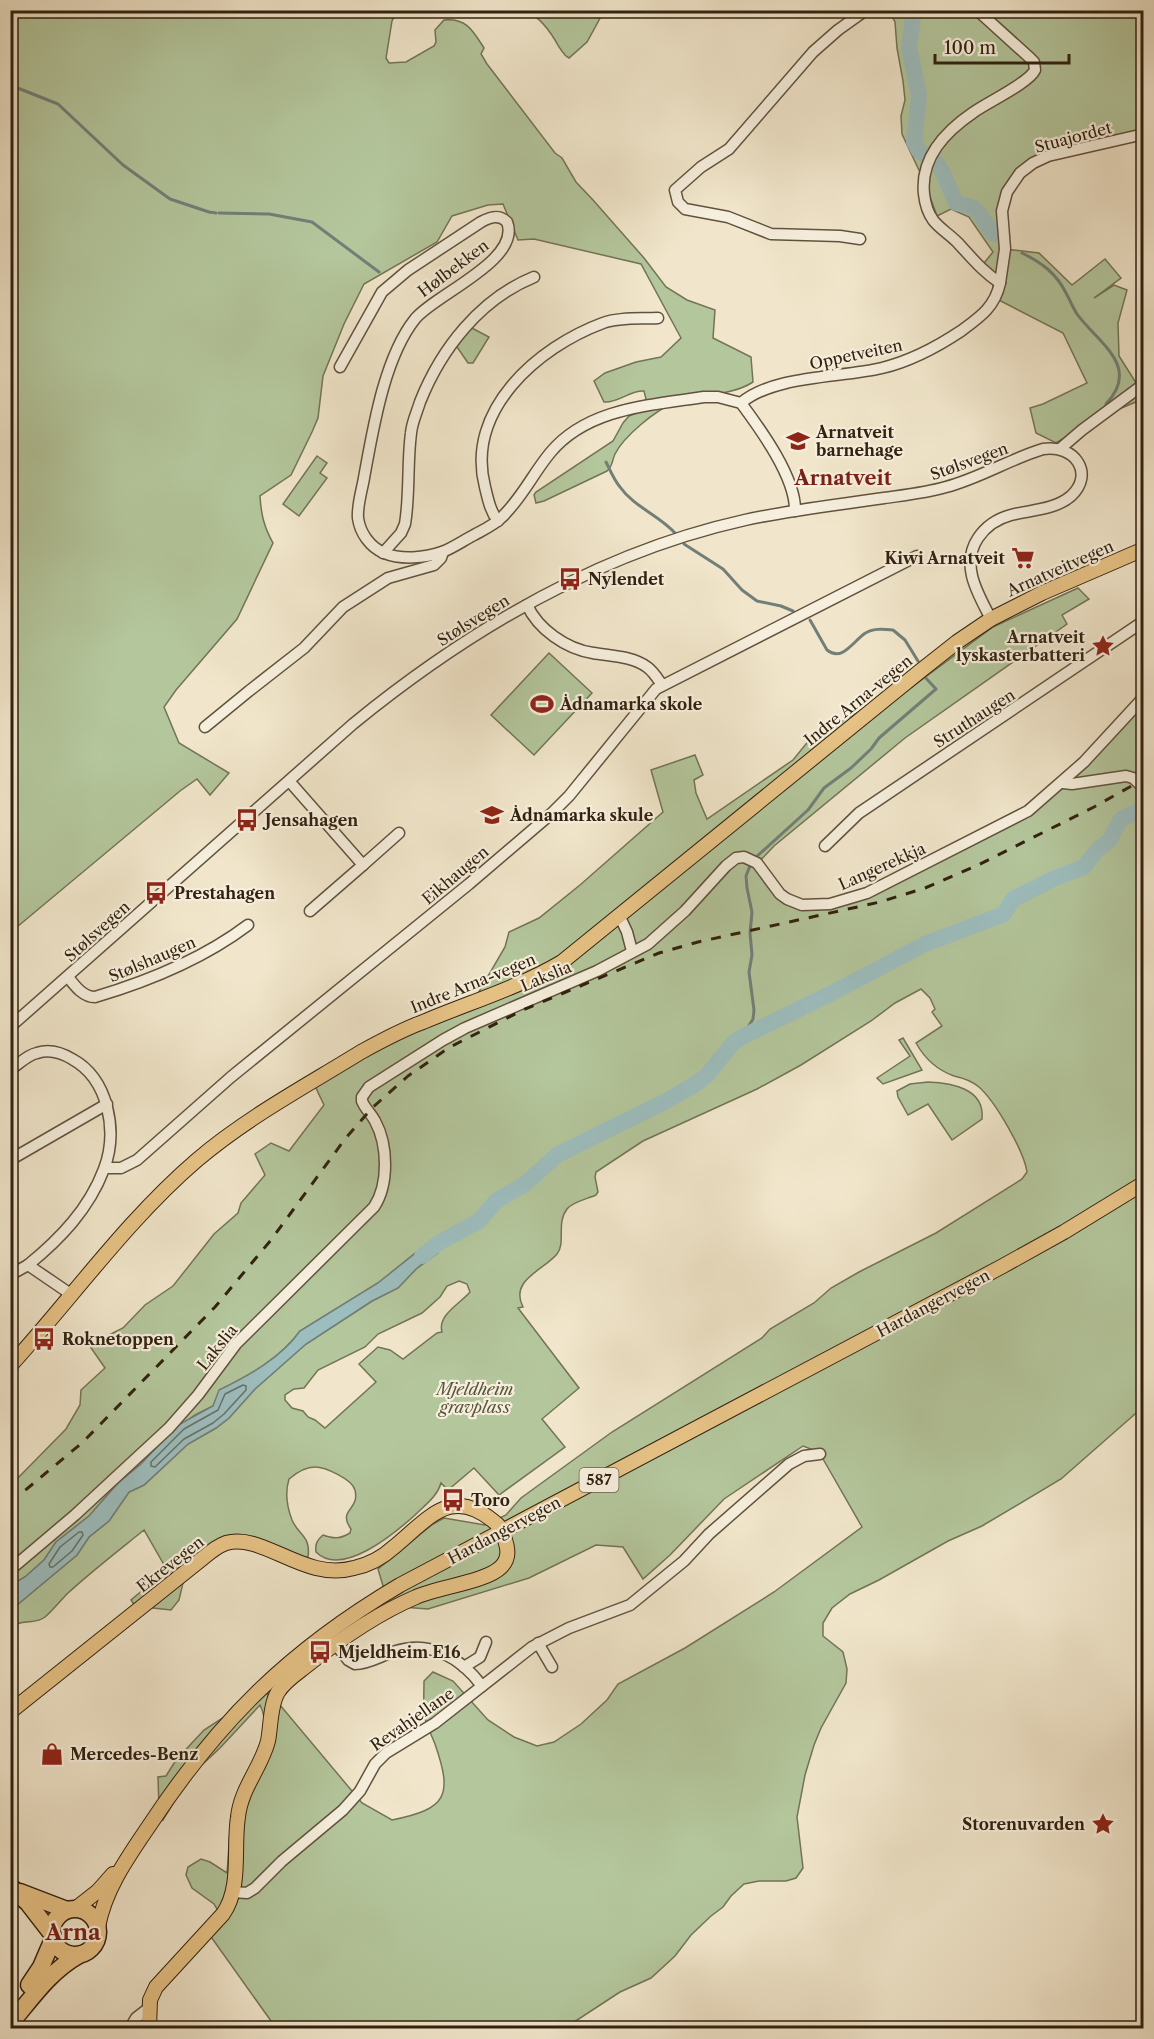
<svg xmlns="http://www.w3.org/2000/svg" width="1154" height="2039" viewBox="0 0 1154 2039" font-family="'Libre Caslon Text',serif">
<rect width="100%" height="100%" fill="#f1e6cb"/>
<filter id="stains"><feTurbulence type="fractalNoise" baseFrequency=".00333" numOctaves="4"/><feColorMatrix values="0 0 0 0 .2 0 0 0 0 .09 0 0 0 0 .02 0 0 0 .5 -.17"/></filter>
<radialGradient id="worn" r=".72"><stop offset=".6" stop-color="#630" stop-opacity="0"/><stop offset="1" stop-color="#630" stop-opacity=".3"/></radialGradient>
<!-- green -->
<g fill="#b4c69c" stroke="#727456" stroke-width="1.5" fill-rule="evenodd">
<path d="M11 11H397L392 21 386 58 389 63 406 62 434 46 436 42 435 30 444 20C467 18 473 31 484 48L481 54 487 64 555 153 562 158 576 182 593 200 644 258 666 287 687 300 715 310 713 338 751 357 753 382C730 397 699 393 673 403 655 411 624 436 615 454 612 460 613 466 607 471L544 501 536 503 534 495 536 492 613 441 623 423 629 416 642 411 647 403 644 391C630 390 619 403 604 402L594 381 605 373 636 362 661 357 681 338 641 264 534 239 518 240 503 204 488 205 452 216 437 242 364 284 344 324 323 376 318 418 312 432 291 475 260 496C261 514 264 527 273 543L237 619 176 690 164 707 179 743 229 773 210 795 197 779 180 791 11 932Z"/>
<path d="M526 11 527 10 604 11 587 42 569 58C563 55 563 52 559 47 552 34 540 17 526 11Z"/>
<path d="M889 11H1143V134L1041 159 1007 192 1005 249 1039 253 1072 285 1105 259 1121 278 1094 298 1114 285 1127 290 1118 323 1119 356 1138 386 1143 383V399L1093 420 1056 443 1036 433 1030 408 1043 404 1087 383 1063 333 993 297V274L984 263 993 252 969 217 951 209 937 216 925 183 902 134 901 116 905 100 903 81 897 48 895 22Z"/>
<path d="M470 327 489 337 473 363H468L455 344Z"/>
<path d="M317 456 327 463 320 473 327 478 299 516 283 504Z"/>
<path d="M1078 588 1089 599 1062 615 1067 624 905 738 774 846 758 863 794 902 844 901 1028 811 1143 697V1407L1061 1479 982 1526 948 1541 879 1580 850 1594 832 1608 823 1623V1636L843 1652 847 1669 846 1683 821 1728 814 1745 805 1775 797 1817 803 1868 796 1878 786 1881H759L744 1884 731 1896 723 1907 711 1916 691 1935 675 1956 651 1978 620 1992 565 2028H276L204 1927 218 1911 214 1904 192 1888 186 1875 188 1867 201 1859 210 1862 227 1873C229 1851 229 1826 234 1804 241 1772 277 1739 260 1705L220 1748 190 1776 163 1820 159 1808 158 1777 166 1776 176 1760 204 1730 232 1712 258 1688 275 1699 362 1803 392 1820C447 1809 453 1796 435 1744 432 1736 427 1727 425 1718 423 1707 424 1693 424 1681L433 1672 453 1681 488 1720 514 1737 537 1746 554 1742 581 1724 607 1700 618 1684 685 1648 774 1592 862 1527 819 1452 803 1446 724 1499 670 1555 643 1579 623 1547 596 1545 529 1578 428 1609 389 1606 378 1569 433 1524 444 1518 485 1525 506 1515 521 1498 612 1432 762 1338 770 1329 814 1303 831 1288 859 1272 936 1233 1022 1179 1027 1172C1024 1151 995 1101 979 1087 972 1081 963 1078 954 1076 937 1070 925 1059 916 1043L942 1026 932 1012 935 1009 930 998 921 989 895 1003 871 1021 801 1065 757 1089 643 1141 596 1172 595 1177 598 1192 596 1195C587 1199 572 1202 567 1209 556 1223 566 1243 557 1254 544 1270 509 1280 523 1307L518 1308 579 1388 542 1419 565 1447 499 1495 474 1468 448 1490 441 1483C437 1497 425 1505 415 1515 395 1533 342 1578 316 1552 315 1544 317 1540 323 1535 334 1539 340 1539 350 1533L351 1529C337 1509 360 1511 355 1490 352 1479 325 1467 315 1467 305 1467 296 1473 289 1479 285 1492 287 1507 292 1520 299 1536 311 1536 308 1557L299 1560 263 1540 238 1535 186 1570 179 1600 171 1610 135 1606 131 1600 167 1570 144 1530C118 1551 92 1571 68 1593 60 1601 53 1610 45 1617 35 1625 22 1618 11 1628V1610L77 1555 89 1537 109 1521 129 1492 144 1485 188 1444 216 1428 229 1418 255 1389 306 1344 372 1301 398 1288 416 1269 438 1253 441 1246 428 1243 378 1283 300 1331C281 1358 248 1376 220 1390L213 1406 195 1415 170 1433 141 1464 118 1483 89 1516 56 1542 44 1560 25 1577 11 1585V1485L66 1429 80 1405 81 1390 105 1368 89 1345 123 1328 145 1305 173 1286 214 1234 238 1213 241 1203 265 1175 255 1154 271 1143 289 1151 324 1105 315 1086 392 1040 469 1009 505 947 509 932 539 918 580 885 663 812 651 770 695 755 703 775 694 780 696 793 707 819 793 760 810 739 858 712 870 718 993 627ZM459 1281 467 1284 470 1292C461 1303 437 1315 442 1332L437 1333 403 1359 390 1350 378 1347 359 1364 376 1382 325 1428 315 1420 308 1417 303 1411 292 1408 285 1400V1395L294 1389 304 1388 318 1370 365 1347 378 1334 422 1313 440 1297 447 1286Z"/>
<path d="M549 653 592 693 534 755 491 715Z"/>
<path d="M903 1038 922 1070 883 1084 877 1078 910 1056 899 1040Z"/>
<path d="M928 1082C951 1083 985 1088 982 1119L952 1140 928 1104 908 1115 898 1097 897 1091 910 1084Z"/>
</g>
<!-- water -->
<path fill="#9dbebf" stroke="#727f79" stroke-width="1.5" d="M437 1239 442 1246 440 1250 416 1269 398 1288 372 1301 306 1344 255 1389 229 1418 216 1428 188 1444 144 1485 129 1492 109 1521 89 1537 77 1555 11 1610V1585L25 1577 44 1560 56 1542 89 1516 118 1483 141 1464 170 1433 180 1424 213 1406 219 1390C248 1376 281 1358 300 1331L378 1283 428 1243Z"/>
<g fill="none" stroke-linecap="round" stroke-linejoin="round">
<!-- shore -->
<g stroke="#677067" stroke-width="1.5">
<path d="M243 1385 246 1386V1390L224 1414 213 1423 184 1439 155 1467 151 1466V1462L184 1429 218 1410 225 1394Z"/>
<path d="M79 1532H82L83 1535 72 1551 53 1567H50L49 1564 60 1547Z"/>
</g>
<!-- stream -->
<g stroke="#727f79" stroke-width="3">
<path d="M10 85 58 104 123 165 170 199 209 212 216 213"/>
<path d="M219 213 269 214 312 222 379 272"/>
<path d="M1022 253C1042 263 1056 273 1066 293 1070 300 1073 308 1077 314 1097 342 1142 366 1106 404"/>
<path d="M606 462C610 470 614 480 620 487 634 507 659 515 675 533"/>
<path d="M684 544 723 569 742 590 757 601 781 606 793 611"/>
<path d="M810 620 827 650C842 662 853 642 864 634 872 628 883 629 893 630L905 640 918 661"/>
<path d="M755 858 808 810 824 788 851 768 871 749 879 738 936 689 923 675"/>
<path d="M742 1037 753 1019 754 1010 749 972 752 955 750 933 752 912 747 888 746 876 751 863"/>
</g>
<!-- river -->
<g stroke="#9dbebf" stroke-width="16">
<path d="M914 10 909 47 919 95 914 142 919 151 936 162 943 173 956 203 972 207 979 213 993 234"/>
<path d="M422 1256 440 1242 479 1221 496 1201 525 1184 557 1155 668 1100 697 1083 707 1075 733 1043 742 1037 834 992 925 944 1004 914 1013 899 1055 878 1084 867 1097 850 1110 840 1120 820 1144 808"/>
</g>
<!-- minor casing -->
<g stroke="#61523e" stroke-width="13">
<g id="minor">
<path d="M860 239 840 236 771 234 728 217 685 209 678 202 675 190 701 167 729 149 813 52 838 30 866 10"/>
<path d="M1000 283 1005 249 1002 211 1007 192 1020 173 1033 163 1048 156 1144 134"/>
<path d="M340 367 382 292 408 270 481 222C490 217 499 214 507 222 522 260 434 295 415 319 384 358 373 429 364 478 362 490 357 505 358 518 360 533 370 547 384 553 401 560 425 558 442 552 453 548 464 540 474 535 483 530 494 525 501 518 522 498 532 475 550 453 587 408 651 405 704 397H718L741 403C761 430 796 478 795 511"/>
<path d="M741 403C774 375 840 378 882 368 911 361 937 347 961 331 980 317 995 307 1000 283 983 272 971 257 957 242 949 234 939 228 933 220 928 213 925 203 924 194 920 157 946 131 974 112 988 102 1029 83 1035 70L1034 62 1030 58 977 10"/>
<path d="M1061 448 1082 430 1144 384"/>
<path d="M498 521C490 511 488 499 485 487 465 410 538 347 603 323 620 317 640 319 658 318"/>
<path d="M383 553 401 533 405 524C410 494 407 463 411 433 412 422 417 412 420 402 441 349 480 299 534 277"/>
<path d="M527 605C538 629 566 649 593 653 610 656 632 656 647 667 653 671 658 679 662 685"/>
<path d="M205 727 249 691 304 648 343 607 388 578 434 565 441 558 443 552"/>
<path d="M290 782 363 865 399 833"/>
<path d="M1063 783 1072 784 1126 776 1133 778 1144 788"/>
<path d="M825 846 859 813 1144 621"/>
<path d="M310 911 363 865"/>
<path d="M620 917 627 932 632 951"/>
<path d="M68 977C75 986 83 997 95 997 149 981 203 959 248 925"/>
<path d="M10 1027 353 724C467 631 600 552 745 520 790 510 837 505 884 498 905 495 925 493 946 487 980 478 1010 459 1043 449 1075 444 1095 474 1071 496 1055 510 1030 510 1011 515 996 519 986 526 978 538 960 565 978 594 991 619"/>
<path d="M10 1070C19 1064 27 1055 37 1053 49 1049 62 1053 72 1059 109 1079 118 1132 104 1169 89 1209 60 1239 28 1265L72 1295"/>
<path d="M10 1160 107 1104"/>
<path d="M105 1168H121L137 1160 231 1077 469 884 551 814 569 796 656 689 917 556"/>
<path d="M10 1275 28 1265"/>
<path d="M10 1570 75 1515 169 1428 198 1395 236 1344 374 1207C389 1184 388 1145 375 1121 371 1113 365 1109 362 1101V1097L369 1087 443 1040 465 1028 597 971 648 944 685 911 726 866 736 858 744 857 757 863 780 894 787 899 802 905 830 904 867 893 1028 811 1084 762 1144 697"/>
<path d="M538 1643 552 1667"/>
<path d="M336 1645 348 1660 355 1664C369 1664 382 1655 396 1651 431 1640 461 1658 482 1686"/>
<path d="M464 1667 480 1657 486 1642"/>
<path d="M233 1892 247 1893 255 1888 282 1861 343 1810 360 1791 375 1764 386 1753 435 1723 532 1647 569 1628 630 1605 684 1561 709 1534 789 1464 804 1456 820 1454"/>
<path d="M130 2028 136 2018 149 2008"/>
</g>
</g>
<!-- major casing -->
<g stroke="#31210f" stroke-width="16">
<g id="major">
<path d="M10 1366C72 1298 127 1220 197 1160 246 1118 306 1086 361 1052 381 1041 401 1030 423 1022 470 1002 518 988 562 962L919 672 957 642 991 619 1042 593 1144 549"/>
<path d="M10 1712 203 1558C210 1552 218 1546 226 1543 263 1532 304 1582 354 1568 368 1565 383 1557 394 1547 430 1517 453 1484 498 1525"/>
<path d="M75 1909 98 1891 113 1874"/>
<path d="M98 1927C105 1889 128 1857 149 1826 219 1720 290 1650 400 1585L1001 1267 1064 1232 1144 1183"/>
<path d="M149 2028 150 2000 156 1987 223 1914C242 1887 233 1848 238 1817 241 1788 261 1768 268 1741 271 1726 270 1705 278 1692 284 1682 296 1674 305 1667 339 1640 376 1614 416 1597 438 1587 486 1582 501 1567 510 1558 508 1548 504 1537"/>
</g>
</g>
<!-- highway casing -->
<g stroke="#31210f" stroke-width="19">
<g id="highway">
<path d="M10 1886 28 1903 52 1934"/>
<path d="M20 1892 67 1910"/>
<circle cx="75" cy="1932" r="23"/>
<path d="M29 1985 41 1967 53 1939"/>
<path d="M10 2024C32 1998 49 1972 79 1955"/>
</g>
</g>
<!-- minor -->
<use href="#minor" stroke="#f6efdd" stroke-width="10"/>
<!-- major -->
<use href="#major" stroke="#e8c386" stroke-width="14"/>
<!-- highway -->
<use href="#highway" stroke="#e8c386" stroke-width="16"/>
<!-- rail -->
<path stroke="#31210f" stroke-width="3" stroke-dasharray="10 10" stroke-linecap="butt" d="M10 1503 83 1442 215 1307 271 1240 345 1139 372 1108 408 1076 450 1047 523 1010 659 953 698 942 880 902 925 888 976 866 1094 807 1144 779"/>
</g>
<!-- icons -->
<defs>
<g id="school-bare" transform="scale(1.8)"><path d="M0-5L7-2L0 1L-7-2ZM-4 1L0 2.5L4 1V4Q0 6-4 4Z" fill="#8f2418" stroke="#f6efdd" stroke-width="2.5" paint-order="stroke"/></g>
<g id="supermarket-bare" transform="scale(1.8)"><path d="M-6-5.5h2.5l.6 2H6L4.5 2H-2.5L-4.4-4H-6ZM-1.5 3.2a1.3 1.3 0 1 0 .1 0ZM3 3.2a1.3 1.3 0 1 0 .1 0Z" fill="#8f2418" stroke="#f6efdd" stroke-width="2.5" paint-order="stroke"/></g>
<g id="bus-bare" transform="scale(1.8)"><path d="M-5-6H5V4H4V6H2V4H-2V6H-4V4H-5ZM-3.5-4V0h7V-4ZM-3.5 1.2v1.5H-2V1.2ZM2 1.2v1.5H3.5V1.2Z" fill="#8f2418" stroke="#f6efdd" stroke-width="2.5" paint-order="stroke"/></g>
<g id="sight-bare" transform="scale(1.8)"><path d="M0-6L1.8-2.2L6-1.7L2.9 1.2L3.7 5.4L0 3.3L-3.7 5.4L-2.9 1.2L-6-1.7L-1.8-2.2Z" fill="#8f2418" stroke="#f6efdd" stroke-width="2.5" paint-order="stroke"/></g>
<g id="stadium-bare" transform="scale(1.8)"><path d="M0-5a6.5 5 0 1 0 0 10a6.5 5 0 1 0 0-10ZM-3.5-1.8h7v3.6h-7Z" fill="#8f2418" stroke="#f6efdd" stroke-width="2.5" paint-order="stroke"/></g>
<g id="shop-bare" transform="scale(1.8)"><path d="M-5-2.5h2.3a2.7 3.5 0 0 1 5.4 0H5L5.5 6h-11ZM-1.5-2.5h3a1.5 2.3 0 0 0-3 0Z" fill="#8f2418" stroke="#f6efdd" stroke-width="2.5" paint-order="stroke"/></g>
</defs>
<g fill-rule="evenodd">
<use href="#school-bare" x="798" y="441"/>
<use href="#supermarket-bare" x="1023" y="558"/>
<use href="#bus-bare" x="570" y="579"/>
<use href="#sight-bare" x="1103" y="646"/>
<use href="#stadium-bare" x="542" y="704"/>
<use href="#school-bare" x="492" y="815"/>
<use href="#bus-bare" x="247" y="820"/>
<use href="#bus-bare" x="156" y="893"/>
<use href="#bus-bare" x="44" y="1339"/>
<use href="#bus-bare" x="453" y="1500"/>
<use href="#bus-bare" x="320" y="1652"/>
<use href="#shop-bare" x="52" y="1754"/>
<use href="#sight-bare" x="1103" y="1824"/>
</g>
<g text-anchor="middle" stroke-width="4.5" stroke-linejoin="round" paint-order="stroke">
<!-- shield labels -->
<rect fill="#f6efdd" stroke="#6c5f4d" stroke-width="1.5" x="579.5" y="1468" width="39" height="24" rx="4.5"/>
<g font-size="15" font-weight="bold" fill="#31210f">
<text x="599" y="1485">587</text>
</g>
<!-- street labels -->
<g font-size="16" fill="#31210f" stroke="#f6efdd">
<text transform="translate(1073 137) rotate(-15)" y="6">Stuajordet</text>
<text transform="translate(453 268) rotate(-37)" y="6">Hølbekken</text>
<text transform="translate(856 354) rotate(-12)" y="6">Oppetveiten</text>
<text transform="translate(969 461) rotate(-20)" y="6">Stølsvegen</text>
<text transform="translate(1060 568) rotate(-24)" y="6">Arnatveitvegen</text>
<text transform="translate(473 620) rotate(-32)" y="6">Stølsvegen</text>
<text transform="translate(858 700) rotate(-39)" y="6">Indre Arna-vegen</text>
<text transform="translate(974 718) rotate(-33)" y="6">Struthaugen</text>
<text transform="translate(882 866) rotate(-24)" y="6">Langerekkja</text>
<text transform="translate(455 875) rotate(-40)" y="6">Eikhaugen</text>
<text transform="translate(97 931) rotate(-42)" y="6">Stølsvegen</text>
<text transform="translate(152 959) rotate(-23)" y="6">Stølshaugen</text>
<text transform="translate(546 976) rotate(-23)" y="6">Lakslia</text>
<text transform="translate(473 983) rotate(-22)" y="6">Indre Arna-vegen</text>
<text transform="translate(933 1303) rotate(-28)" y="6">Hardangervegen</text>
<text transform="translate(217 1347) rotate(-51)" y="6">Lakslia</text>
<text transform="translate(504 1530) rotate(-28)" y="6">Hardangervegen</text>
<text transform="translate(170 1564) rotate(-38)" y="6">Ekrevegen</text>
<text transform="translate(412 1719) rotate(-35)" y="6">Revahjellane</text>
</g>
<!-- poi labels -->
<g font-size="16" font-weight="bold" fill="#31210f" stroke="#f6efdd" text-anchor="start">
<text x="816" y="438">Arnatveit<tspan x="816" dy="18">barnehage</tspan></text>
<text x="1005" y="564" text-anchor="end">Kiwi Arnatveit</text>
<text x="588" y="585">Nylendet</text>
<text x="1085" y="643" text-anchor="end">Arnatveit<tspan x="1085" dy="18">lyskasterbatteri</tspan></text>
<text x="560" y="710">Ådnamarka skole</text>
<text x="510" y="821">Ådnamarka skule</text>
<text x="265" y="826">Jensahagen</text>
<text x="174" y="899">Prestahagen</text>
<text x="62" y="1345">Roknetoppen</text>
<text x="471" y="1506">Toro</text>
<text x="338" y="1658">Mjeldheim E16</text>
<text x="70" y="1760">Mercedes-Benz</text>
<text x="1085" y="1830" text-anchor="end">Storenuvarden</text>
</g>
<!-- park labels -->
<g font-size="16" font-style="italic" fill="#585339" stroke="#f6efdd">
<text x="475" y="1395">Mjeldheim<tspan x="475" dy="18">gravplass</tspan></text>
</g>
<!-- quarter labels -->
<g font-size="20" font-weight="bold" fill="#7a1f14" stroke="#f6efdd">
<text x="843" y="485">Arnatveit</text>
</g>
<!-- district labels -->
<g font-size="22" font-weight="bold" fill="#7a1f14" stroke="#f6efdd">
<text x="73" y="1940">Arna</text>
</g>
</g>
<!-- margin -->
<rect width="1154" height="2039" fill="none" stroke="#f1e6cb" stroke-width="36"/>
<rect x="12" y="12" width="1130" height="2015" fill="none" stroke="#31210f" stroke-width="3"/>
<rect x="18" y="18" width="1118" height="2003" fill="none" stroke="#31210f" stroke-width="1.5"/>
<!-- scale -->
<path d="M935 54v9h134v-9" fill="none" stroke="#31210f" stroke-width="3"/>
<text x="944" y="54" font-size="18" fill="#31210f" stroke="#f6efdd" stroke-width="4.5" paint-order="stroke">100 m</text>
<rect width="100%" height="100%" filter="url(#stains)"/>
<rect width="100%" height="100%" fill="url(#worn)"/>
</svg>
